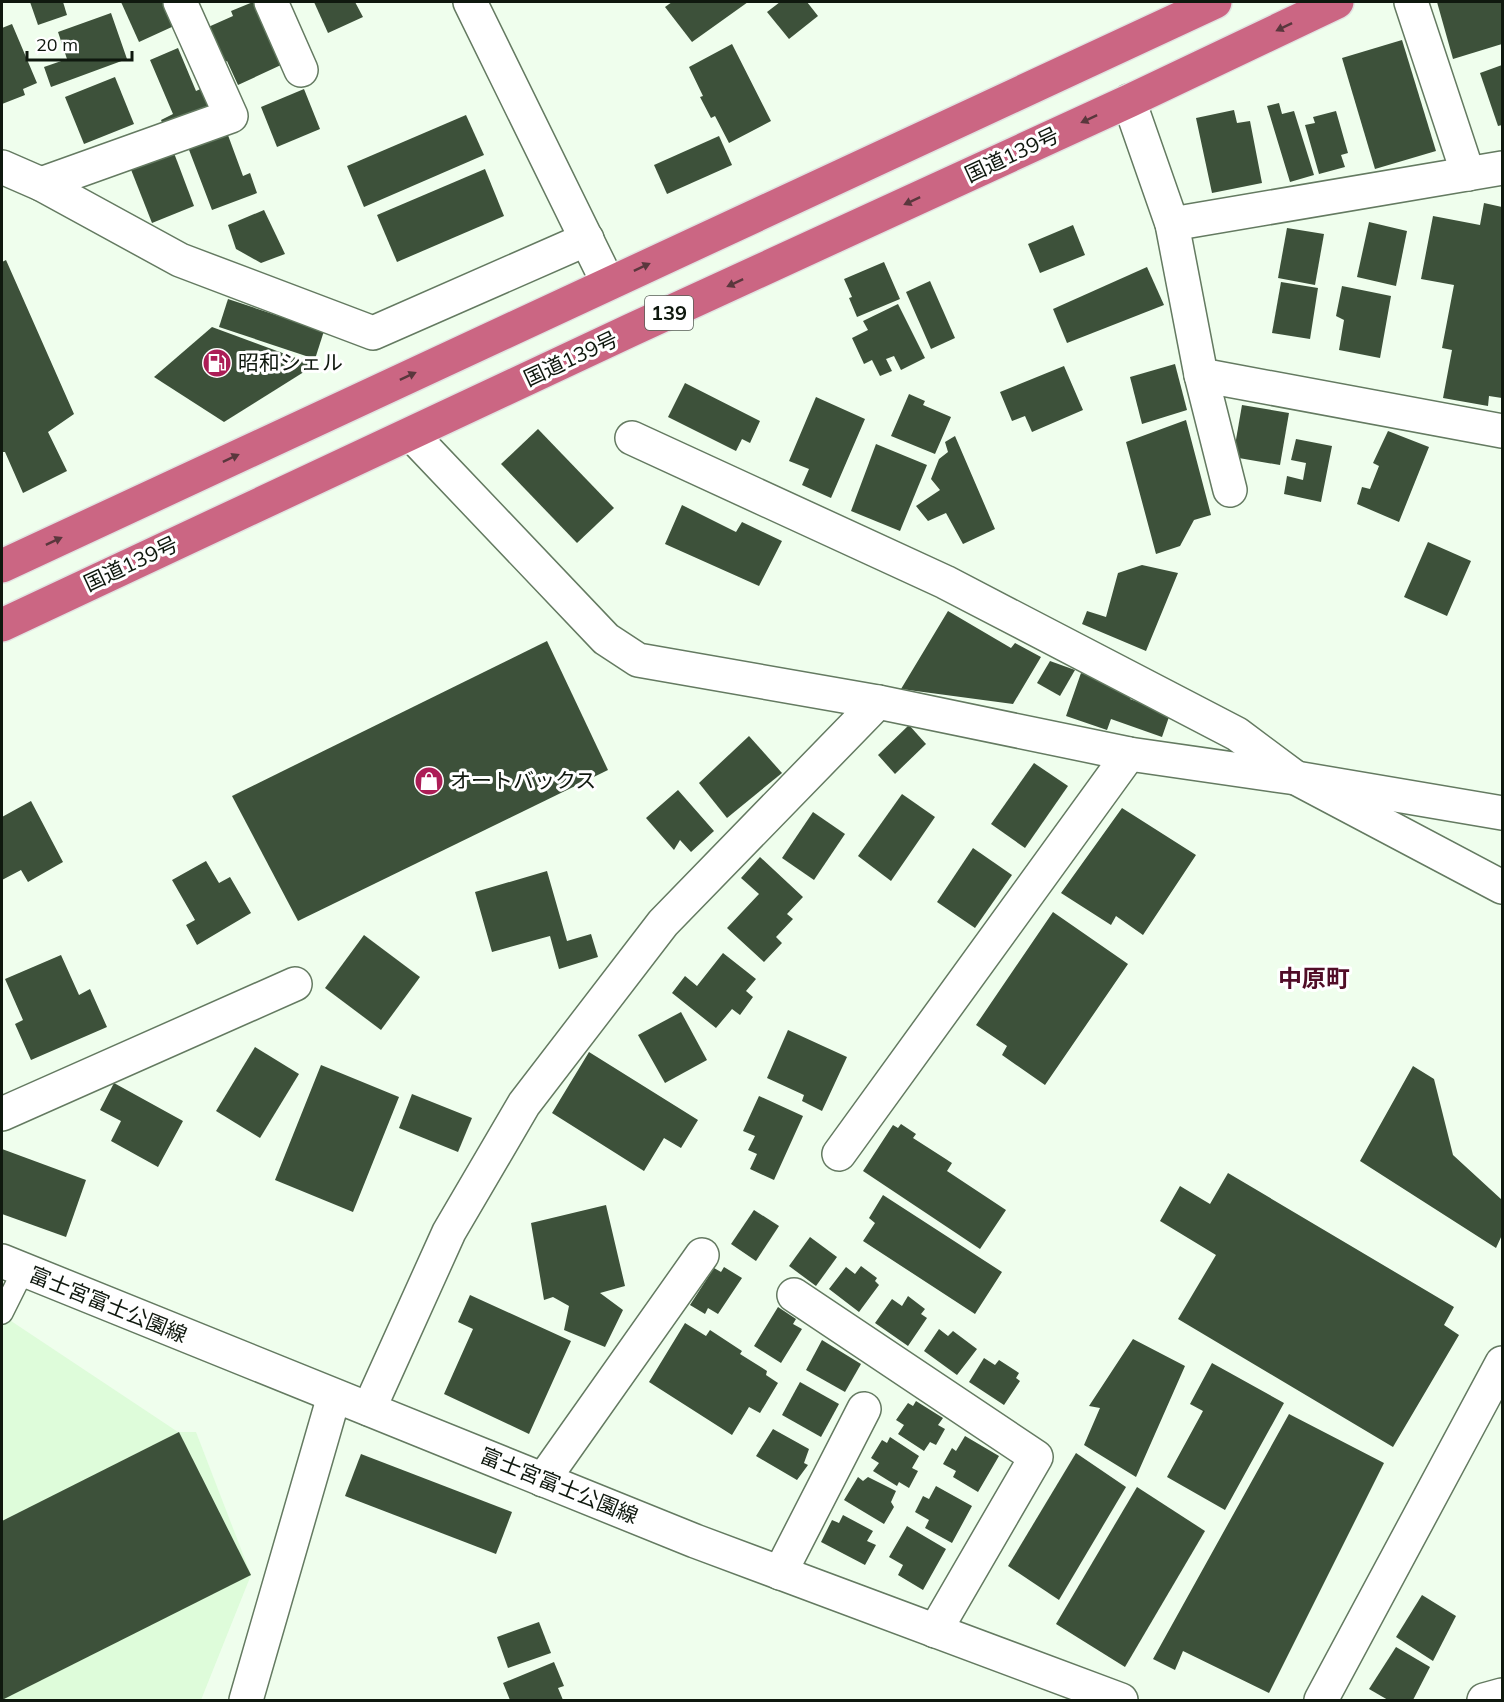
<svg xmlns="http://www.w3.org/2000/svg" width="1504" height="1702" viewBox="0 0 1504 1702" font-family="Mulish,'Noto Sans JP',sans-serif">
<rect width="100%" height="100%" fill="#effeed"/>
<!-- built -->
<path fill="#defcda" d="M2 1315 178 1432H196L251 1575 201 1700H2Z"/>
<!-- building -->
<g fill="#3d513a">
<path d="M30 2H63L67 15 38 25Z"/>
<path d="M121 2H163L174 26 139 42Z"/>
<path d="M253 2 281 65 238 85 227 61 222 64 206 28 233 16 231 11Z"/>
<path d="M314 2H355L363 17 328 33Z"/>
<path d="M672 2H748L692 42 665 7Z"/>
<path d="M780 2H807L818 16 789 39 767 12Z"/>
<path d="M1437 2H1502V44L1453 59Z"/>
<path d="M111 13 127 59 51 87 44 67 67 59 58 32Z"/>
<path d="M12 24 37 83 23 89 25 95 2 104V28Z"/>
<path d="M1402 40 1436 151 1375 169 1342 58Z"/>
<path d="M732 44 771 121 729 143 715 116 711 118 700 97 703 96 689 67Z"/>
<path d="M178 48 196 91 207 86 219 113 167 135 161 120 173 114 150 60Z"/>
<path d="M1502 65V125L1498 126 1480 73Z"/>
<path d="M115 77 134 124 84 144 65 97Z"/>
<path d="M304 89 320 129 277 147 261 107Z"/>
<path d="M1279 103 1282 114 1294 111 1314 175 1290 182 1267 106Z"/>
<path d="M1234 110 1237 123 1250 121 1262 183 1212 193 1196 118Z"/>
<path d="M1336 111 1348 153 1341 155 1345 167 1319 174 1305 125 1315 123 1313 117Z"/>
<path d="M466 115 484 155 364 207 347 166Z"/>
<path d="M225 127 243 176 250 173 257 193 212 210 186 142Z"/>
<path d="M719 136 732 165 667 194 654 165Z"/>
<path d="M171 145 194 206 152 223 128 162Z"/>
<path d="M485 169 504 216 397 262 377 215Z"/>
<path d="M1484 203 1502 207V398L1489 396 1488 406 1443 398 1452 350 1442 348 1454 285 1421 279 1433 216 1480 225Z"/>
<path d="M264 210 285 254 261 263 236 249 228 225Z"/>
<path d="M1369 222 1407 231 1396 286 1357 277Z"/>
<path d="M1073 225 1085 255 1040 273 1028 244Z"/>
<path d="M1287 228 1324 234 1315 285 1278 278Z"/>
<path d="M6 260 74 414 48 432 67 471 23 493 5 452H2V262Z"/>
<path d="M884 262 900 299 857 317 849 298 852 297 844 279Z"/>
<path d="M1147 267 1164 305 1067 343 1053 309Z"/>
<path d="M930 281 955 338 931 349 906 292Z"/>
<path d="M1281 282 1318 288 1310 339 1272 333Z"/>
<path d="M1342 286 1391 296 1380 358 1339 350 1344 320 1336 316Z"/>
<path d="M228 299 324 331 315 359 219 327Z"/>
<path d="M898 304 925 358 901 370 894 356 886 359 892 371 880 376 872 360 864 364 852 338 868 330 863 321Z"/>
<path d="M212 327 315 365 224 422 154 377Z"/>
<path d="M1175 364 1187 410 1142 424 1130 377Z"/>
<path d="M1064 366 1083 410 1032 432 1025 416 1012 421 1000 392Z"/>
<path d="M685 383 760 421 750 443 742 439 736 451 668 417Z"/>
<path d="M909 394 925 401 923 405 951 417 935 454 891 436Z"/>
<path d="M816 397 865 419 831 498 802 485 809 469 789 461Z"/>
<path d="M1242 405 1289 413 1280 465 1233 457Z"/>
<path d="M1186 420 1211 515 1194 520 1180 546 1156 554 1126 442Z"/>
<path d="M538 429 614 508 577 543 501 464Z"/>
<path d="M1388 431 1429 447 1399 522 1357 504 1362 487 1370 489 1379 466 1373 463Z"/>
<path d="M955 436 995 529 963 544 946 513 928 521 916 506 940 490 931 479 939 459 948 452 945 442Z"/>
<path d="M1296 439 1332 446 1321 502 1284 494 1287 476 1303 480 1306 463 1291 460Z"/>
<path d="M876 444 927 465 900 531 851 511Z"/>
<path d="M682 505 736 532 742 522 782 541 759 586 665 544Z"/>
<path d="M1428 542 1471 561 1447 616 1404 597Z"/>
<path d="M1142 565 1178 573 1146 651 1082 624 1087 611 1106 617 1118 573Z"/>
<path d="M948 611 1011 648 1015 643 1041 657 1013 704 901 689Z"/>
<path d="M547 641 608 770 298 921 232 796Z"/>
<path d="M1050 661 1075 670 1060 696 1037 683Z"/>
<path d="M1081 673 1131 690 1130 699 1170 714 1162 737 1111 719 1107 730 1066 716Z"/>
<path d="M909 725 926 744 895 774 878 755Z"/>
<path d="M749 736 782 773 727 818 699 783Z"/>
<path d="M1034 763 1068 786 1025 848 991 824Z"/>
<path d="M678 790 714 831 691 852 680 840 674 850 646 818Z"/>
<path d="M902 794 935 817 891 881 858 856Z"/>
<path d="M31 801 63 862 28 882 21 870 2 880V817Z"/>
<path d="M1122 808 1196 855 1143 935 1116 916 1111 925 1061 893Z"/>
<path d="M813 812 845 834 814 880 782 858Z"/>
<path d="M973 848 1012 875 975 928 937 902Z"/>
<path d="M760 857 803 897 787 914 793 919 776 937 782 943 764 962 727 928 759 894 741 878Z"/>
<path d="M206 861 219 883 230 877 251 913 197 945 186 925 195 920 172 880Z"/>
<path d="M547 871 567 941 591 934 598 957 559 969 550 936 492 952 475 892Z"/>
<path d="M1053 912 1128 964 1045 1085 1002 1055 1007 1046 976 1025Z"/>
<path d="M364 935 420 977 381 1030 325 988Z"/>
<path d="M723 953 756 979 746 991 753 997 740 1015 732 1009 716 1028 672 993 685 976 697 986Z"/>
<path d="M61 955 79 995 90 989 107 1027 31 1060 15 1024 23 1020 5 979Z"/>
<path d="M681 1012 707 1060 665 1083 638 1035Z"/>
<path d="M788 1030 847 1057 822 1111 802 1101 804 1095 767 1078Z"/>
<path d="M255 1047 299 1074 260 1138 216 1111Z"/>
<path d="M589 1052 698 1120 681 1148 664 1138 644 1171 552 1113Z"/>
<path d="M321 1065 399 1097 353 1212 275 1180Z"/>
<path d="M1413 1066 1434 1079 1453 1155 1502 1200V1235L1496 1248 1360 1161Z"/>
<path d="M114 1083 183 1121 158 1167 111 1141 121 1121 100 1110Z"/>
<path d="M412 1094 472 1118 458 1152 399 1128Z"/>
<path d="M759 1096 803 1116 774 1180 750 1169 757 1154 748 1150 755 1136 743 1131Z"/>
<path d="M901 1124 916 1134 913 1138 952 1163 947 1171 1006 1210 980 1249 863 1171 893 1125 898 1128Z"/>
<path d="M2 1149 86 1180 66 1237 2 1214Z"/>
<path d="M1228 1173 1454 1307 1444 1325 1459 1335 1393 1447 1178 1319 1216 1255 1160 1221 1180 1186 1210 1204Z"/>
<path d="M883 1195 1002 1272 975 1314 863 1241 875 1223 869 1218Z"/>
<path d="M606 1205 625 1286 600 1293 623 1310 605 1347 564 1330 569 1306 553 1297 544 1300 531 1223Z"/>
<path d="M754 1210 779 1226 756 1261 731 1244Z"/>
<path d="M810 1237 837 1257 816 1286 789 1266Z"/>
<path d="M861 1266 877 1278 875 1281 879 1285 859 1312 829 1289 846 1267 855 1274Z"/>
<path d="M724 1267 742 1278 718 1314 708 1308 705 1314 690 1305 714 1268 721 1272Z"/>
<path d="M470 1295 571 1341 529 1434 444 1394 473 1329 458 1322Z"/>
<path d="M908 1296 925 1309 921 1314 927 1318 908 1346 875 1323 892 1299 902 1306Z"/>
<path d="M778 1307 796 1319 793 1324 802 1329 781 1363 754 1346Z"/>
<path d="M685 1323 706 1336 710 1330 742 1351 740 1354 767 1371 766 1375 778 1383 760 1413 749 1407 732 1435 649 1382Z"/>
<path d="M939 1329 948 1336 953 1331 977 1349 957 1375 924 1351Z"/>
<path d="M1133 1339 1185 1366 1136 1477 1084 1445 1100 1408 1089 1406Z"/>
<path d="M822 1340 861 1364 845 1392 806 1370Z"/>
<path d="M984 1358 995 1365 999 1360 1019 1373 1016 1378 1020 1381 1004 1405 969 1382Z"/>
<path d="M1212 1363 1284 1403 1225 1510 1167 1477 1203 1411 1190 1404Z"/>
<path d="M800 1382 839 1404 821 1437 782 1415Z"/>
<path d="M916 1401 943 1418 938 1425 945 1429 936 1445 930 1442 924 1451 898 1434 904 1425 896 1420 908 1403 913 1406Z"/>
<path d="M1289 1414 1384 1463 1269 1693 1183 1651 1175 1670 1153 1659Z"/>
<path d="M773 1429 809 1449 804 1463 808 1465 797 1480 756 1456Z"/>
<path d="M179 1432 251 1575 2 1700V1521Z"/>
<path d="M965 1436 999 1456 978 1492 953 1477 956 1471 943 1464 952 1448 956 1451Z"/>
<path d="M890 1437 919 1456 912 1468 918 1471 909 1488 899 1482 897 1486 873 1471 879 1463 871 1458 882 1440 887 1443Z"/>
<path d="M1076 1453 1126 1487 1059 1600 1008 1566Z"/>
<path d="M361 1454 512 1512 496 1554 345 1496Z"/>
<path d="M858 1477 863 1481 868 1477 896 1491 891 1502 894 1507 884 1524 844 1500Z"/>
<path d="M936 1486 972 1506 952 1543 925 1528 929 1520 915 1512 923 1496 929 1499Z"/>
<path d="M1137 1487 1205 1531 1125 1667 1056 1624Z"/>
<path d="M843 1515 873 1531 867 1541 876 1545 865 1565 821 1542 832 1520 839 1523Z"/>
<path d="M907 1526 946 1549 923 1590 898 1575 903 1565 889 1557Z"/>
<path d="M1422 1595 1456 1616 1433 1661 1396 1637Z"/>
<path d="M539 1622 551 1653 508 1668 497 1637Z"/>
<path d="M1396 1647 1430 1667 1413 1700H1388L1369 1689Z"/>
<path d="M554 1662 564 1686 558 1688 563 1700H510L503 1683Z"/>
</g>
<g fill="none" stroke-linecap="round" stroke-linejoin="round">
<!-- lane casing -->
<g stroke="#647a61" stroke-width="24">
<path id="lane" d="M2 1313 23 1271"/>
</g>
<!-- street casing -->
<g stroke="#647a61" stroke-width="36">
<g id="street">
<path d="M271 2 301 70"/>
<path d="M470 2 608 283"/>
<path d="M1411 2 1468 174"/>
<path d="M1129 101 1172 224 1201 375 1230 490"/>
<path d="M2 167 41 184 180 260 373 333 587 239"/>
<path d="M41 184 231 116 180 2"/>
<path d="M1172 224 1502 168"/>
<path d="M1201 375 1502 431"/>
<path d="M411 434 606 639 638 660 878 702 1129 754 1296 778 1502 813"/>
<path d="M632 438 945 582 1237 734 1296 778 1502 887"/>
<path d="M2 1114 295 984"/>
<path d="M839 1154 1129 754"/>
<path d="M794 1295 1036 1457 935 1631"/>
<path d="M369 1409 449 1232 524 1104 663 923 878 702"/>
<path d="M543 1480 702 1255"/>
<path d="M780 1573 864 1409"/>
<path d="M246 1700 334 1396"/>
<path d="M1484 1700 1502 1695"/>
</g>
</g>
<!-- secondary casing -->
<g stroke="#647a61" stroke-width="36">
<g id="secondary">
<path d="M2 1261 695 1541 1121 1700"/>
<path d="M1321 1700 1502 1363"/>
</g>
</g>
<!-- highway casing -->
<g stroke="#e2e3e2" stroke-width="36">
<g id="highway">
<path d="M2 566 1215 2"/>
<path d="M2 625 631 330 1129 101 1337 2"/>
</g>
</g>
<!-- lane -->
<use href="#lane" stroke="#fff" stroke-width="21"/>
<!-- street -->
<use href="#street" stroke="#fff" stroke-width="33"/>
<!-- secondary -->
<use href="#secondary" stroke="#fff" stroke-width="33"/>
<!-- highway -->
<use href="#highway" stroke="#cb6683" stroke-width="33"/>
</g>
<!-- one-way arrows -->
<defs><path id="oneway-solid" d="M-6-.8H1V-3.2L6.5 0L1 3.2V.8H-6Z" transform="scale(1.5)"/></defs>
<g fill="#5a373d">
<use href="#oneway-solid" transform="translate(1284 27) rotate(154)"/>
<use href="#oneway-solid" transform="translate(1089 119) rotate(155)"/>
<use href="#oneway-solid" transform="translate(912 201) rotate(155)"/>
<use href="#oneway-solid" transform="translate(642 267) rotate(-25)"/>
<use href="#oneway-solid" transform="translate(735 283) rotate(155)"/>
<use href="#oneway-solid" transform="translate(408 376) rotate(-25)"/>
<use href="#oneway-solid" transform="translate(231 458) rotate(-25)"/>
<use href="#oneway-solid" transform="translate(54 541) rotate(-25)"/>
</g>
<!-- icons -->
<defs>
<g id="fuel-disc" transform="scale(1.5)"><circle r="9.5" fill="#ac1d56" stroke="#fff"/><path d="M-5.5-6h7V0h2V4h1.3V-2.5L3-4.5l.8-.8L6-3V5H2.5V1h-1V6h-7ZM-4.2-4.7v3.2H.2V-4.7Z" fill="#fff"/></g>
<g id="shop-disc" transform="scale(1.5)"><circle r="9.5" fill="#ac1d56" stroke="#fff"/><path d="M-5-2.5h2.3a2.7 3.5 0 0 1 5.4 0H5L5.5 6h-11ZM-1.5-2.5h3a1.5 2.3 0 0 0-3 0Z" fill="#fff"/></g>
</defs>
<g fill-rule="evenodd">
<use href="#fuel-disc" x="217" y="363"/>
<use href="#shop-disc" x="429" y="781"/>
</g>
<g text-anchor="middle" stroke-width="6" stroke-linejoin="round" paint-order="stroke">
<!-- shield labels -->
<rect fill="#fff" stroke="#575d56" stroke-width="1.5" x="645" y="296" width="48" height="34" rx="4.5"/>
<g font-size="20" font-weight="bold" fill="#0f180e">
<text x="669" y="320">139</text>
</g>
<!-- street labels -->
<g font-size="21" fill="#0f180e" stroke="#fff">
<text transform="translate(1012 155) rotate(-25)" y="7">国道139号</text>
<text transform="translate(571 359) rotate(-25)" y="7">国道139号</text>
<text transform="translate(131 564) rotate(-25)" y="7">国道139号</text>
<text transform="translate(108 1305) rotate(22)" y="7">富士宮富士公園線</text>
<text transform="translate(559 1486) rotate(22)" y="7">富士宮富士公園線</text>
</g>
<!-- poi labels -->
<g font-size="21" fill="#0f180e" stroke="#fff" text-anchor="start">
<text x="238" y="370">昭和シェル</text>
<text x="450" y="788">オートバックス</text>
</g>
<!-- quarter labels -->
<g font-size="24" font-weight="bold" fill="#510d27" stroke="#fff">
<text x="1314" y="987">中原町</text>
</g>
</g>
<!-- border -->
<rect width="1504" height="1702" fill="none" stroke="#0f180e" stroke-width="6"/>
<!-- scale -->
<path d="M27 51v9h105v-9" fill="none" stroke="#0f180e" stroke-width="3"/>
<text x="36" y="51" font-size="18" fill="#0f180e" stroke="#ffffff" stroke-width="4.5" paint-order="stroke">20 m</text>
</svg>
